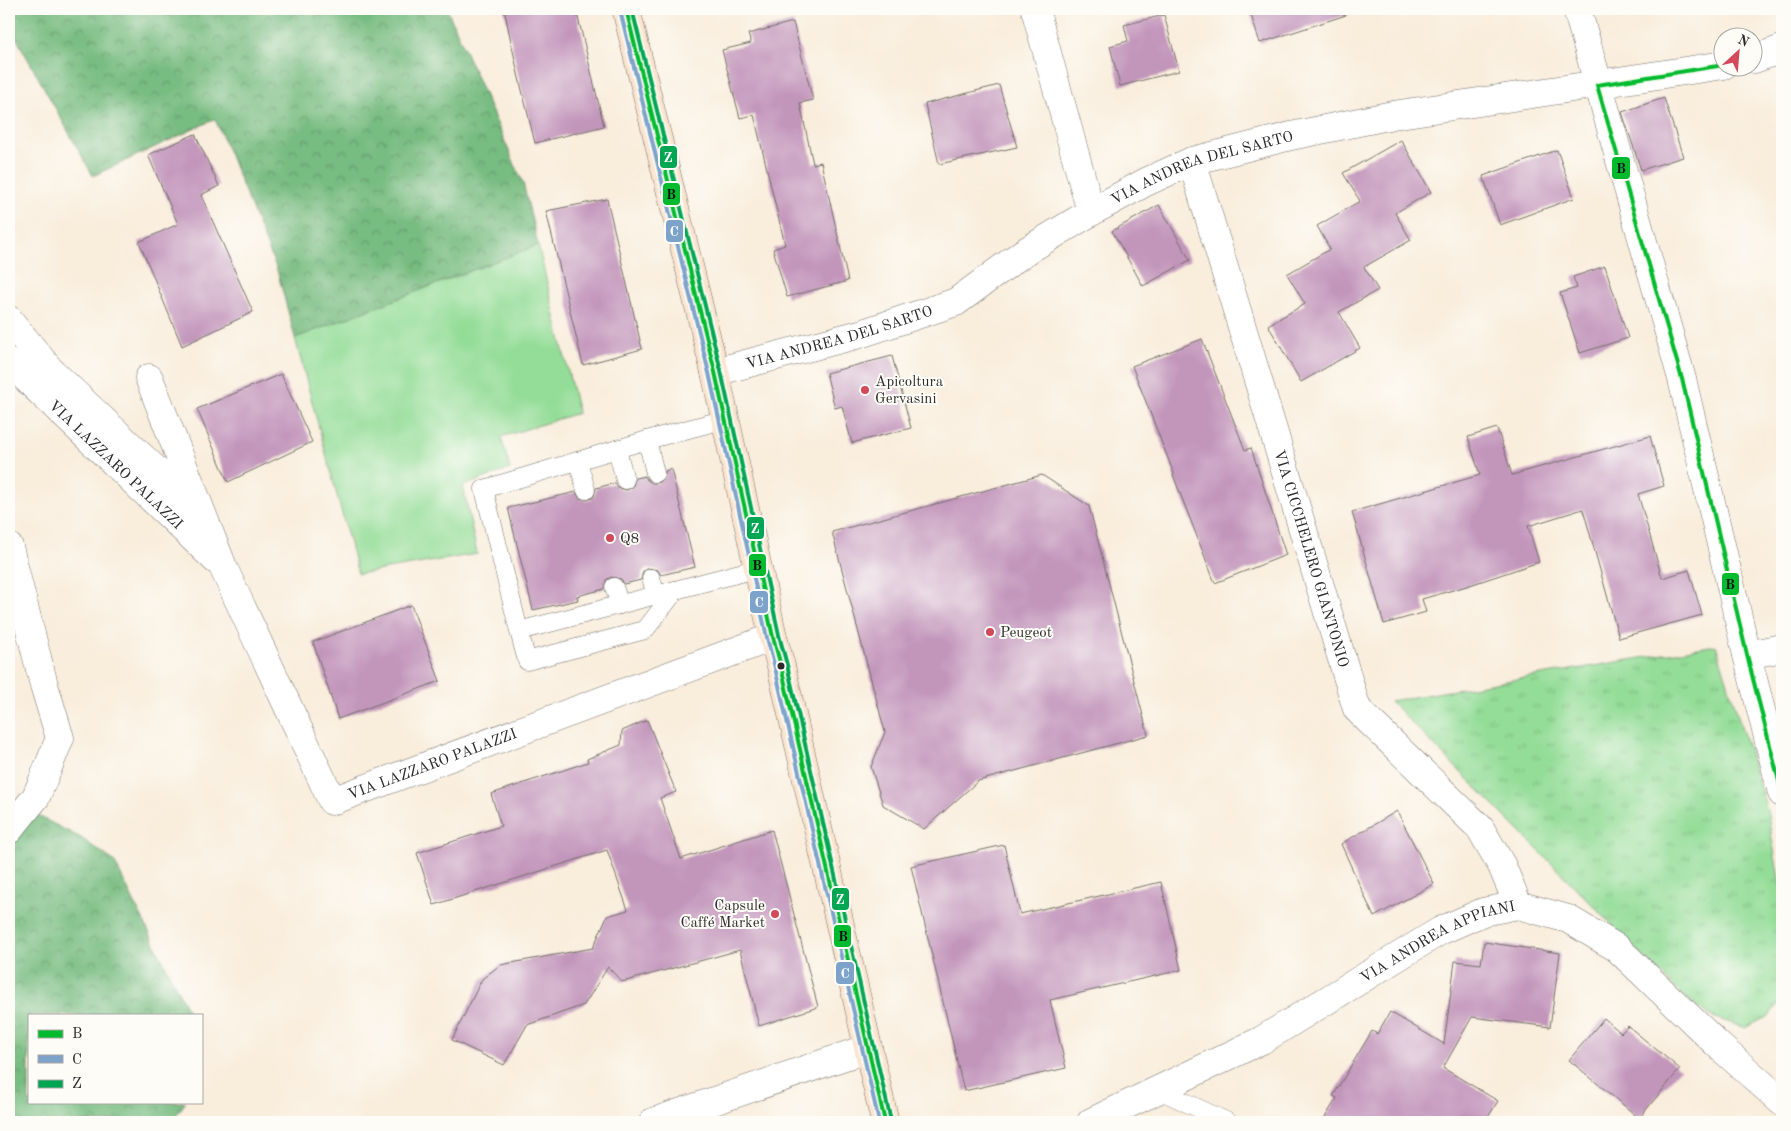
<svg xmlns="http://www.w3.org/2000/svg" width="1791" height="1131" viewBox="0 0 1791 1131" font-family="'Old Standard TT',serif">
<defs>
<pattern id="forest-crowns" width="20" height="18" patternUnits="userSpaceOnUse" patternTransform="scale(1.25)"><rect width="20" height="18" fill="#77bc80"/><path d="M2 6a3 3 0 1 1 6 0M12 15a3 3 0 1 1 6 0" fill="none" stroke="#629969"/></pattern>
<pattern id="park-tufts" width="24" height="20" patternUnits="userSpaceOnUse" patternTransform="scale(1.25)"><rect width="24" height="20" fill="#94dd98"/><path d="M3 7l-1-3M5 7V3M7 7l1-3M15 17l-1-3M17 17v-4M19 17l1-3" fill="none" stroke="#80be83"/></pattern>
</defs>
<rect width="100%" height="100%" fill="#fdfcf7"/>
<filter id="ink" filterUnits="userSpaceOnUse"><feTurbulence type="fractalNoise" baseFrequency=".02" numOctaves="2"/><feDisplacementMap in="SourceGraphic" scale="10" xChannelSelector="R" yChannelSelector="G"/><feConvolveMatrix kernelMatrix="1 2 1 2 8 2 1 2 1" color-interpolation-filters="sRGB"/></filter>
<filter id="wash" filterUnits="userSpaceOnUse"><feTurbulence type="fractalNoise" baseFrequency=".0096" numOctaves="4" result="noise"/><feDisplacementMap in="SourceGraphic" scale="20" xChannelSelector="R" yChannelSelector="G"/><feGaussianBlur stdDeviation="1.12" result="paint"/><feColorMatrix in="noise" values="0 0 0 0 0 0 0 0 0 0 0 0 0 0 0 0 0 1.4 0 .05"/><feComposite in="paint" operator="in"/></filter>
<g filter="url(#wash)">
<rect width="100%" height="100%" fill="#f9eddc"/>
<!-- grass -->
<path fill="#94dd98" stroke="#608462" d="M538 245 578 413 501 437 510 469 463 486 477 554 358 574 295 338Z"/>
<!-- forest -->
<g fill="url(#forest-crowns)" stroke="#517456">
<path d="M9 9H447L523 183 538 245 295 338 277 270 215 119 93 176 9 25Z"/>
<path d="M9 801 81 838 114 861 187 1009V1015H29V1102H186L171 1122H9Z"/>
</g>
<!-- park -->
<path fill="url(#park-tufts)" stroke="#608462" d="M1716 645 1767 810 1782 896V999L1769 1016 1745 1028 1710 1016 1679 992 1390 701Z"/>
<g id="blocks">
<!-- building -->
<g fill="#c295bb">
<path d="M504 9H576L604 126 535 143 518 74Z"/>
<path d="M1249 9H1345L1346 15 1260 43Z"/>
<path d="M1164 15 1179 71 1120 86 1110 46 1128 41 1124 25Z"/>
<path d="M793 22 813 100 800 103 813 164 821 162 848 281 787 297 773 249 785 245 754 115 740 118 722 50 751 43 748 34Z"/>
<path d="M999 85 1017 147 939 164 925 104Z"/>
<path d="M1664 98 1683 157 1641 170 1622 112Z"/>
<path d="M195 134 219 186 201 195 253 312 182 346 139 242 178 224 148 155Z"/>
<path d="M1401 140 1431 192 1395 213 1411 240 1364 267 1378 290 1339 312 1360 348 1301 382 1268 325 1305 304 1287 274 1330 249 1317 226 1360 201 1343 173Z"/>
<path d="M1557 150 1574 198 1500 225 1483 176Z"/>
<path d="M607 199 642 349 583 365 546 211Z"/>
<path d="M1159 205 1190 260 1143 286 1112 231Z"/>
<path d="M1605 266 1628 338 1580 353 1560 293 1577 288 1573 277Z"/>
<path d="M1202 339 1245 450 1251 448 1286 555 1215 583 1173 475 1174 474 1132 366Z"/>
<path d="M892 356 911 428 852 443 842 406 835 408 826 373Z"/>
<path d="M281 374 312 442 228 482 197 409Z"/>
<path d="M1497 428 1512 475 1650 436 1664 486 1638 494 1662 578 1689 570 1702 615 1619 638 1583 509 1528 526 1539 562 1470 585 1422 599 1426 612 1384 624 1352 512 1480 475 1468 437Z"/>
<path d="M671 469 695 567 661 575 658 570 648 568 643 571 641 580 624 584 621 579 611 577 606 580 604 589 577 596 578 600 533 610 508 508 576 492 579 498 588 500 594 497 596 488 615 483 618 488 627 490 633 487 635 478 645 476 647 480 652 483H658L665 476V471Z"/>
<path d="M1042 475 1089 506 1148 735 978 781 924 829 883 805 871 767 885 732 832 532Z"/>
<path d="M411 605 440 681 338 719 313 642Z"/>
<path d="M647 720 676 792 660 798 681 859 772 830 818 1007 759 1026 740 950 622 982 608 967 584 1005 527 1025 504 1065 452 1040 482 979 500 965 593 948 607 916 628 910 607 850 434 905 417 853 501 826 491 794 588 762 587 759 621 745 622 731Z"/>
<path d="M1397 811 1434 884 1374 917 1341 844Z"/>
<path d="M1004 845 1020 914 1161 882 1181 970 1050 1000 1066 1068 964 1091 911 866Z"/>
<path d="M1484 942 1560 953 1550 1027 1472 1017 1443 1068 1498 1101 1485 1122H1322L1337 1098 1333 1096 1372 1031 1377 1034 1390 1012 1444 1044 1455 961 1481 964Z"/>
<path d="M1604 1018 1621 1033 1628 1026 1680 1069 1639 1118 1569 1060Z"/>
</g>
</g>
</g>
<g filter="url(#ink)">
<use href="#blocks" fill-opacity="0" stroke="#736f69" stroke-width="1"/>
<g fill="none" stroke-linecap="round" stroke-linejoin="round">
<!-- service casing -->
<g stroke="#736f69" stroke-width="19">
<g id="service">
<path d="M726 419 647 440 484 489 519 631 759 568"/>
<path d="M647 440 655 473"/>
<path d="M617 449 625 480"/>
<path d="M578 461 586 490"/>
<path d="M651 578 656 595"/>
<path d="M614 587 620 605"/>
<path d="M519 631 527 661 645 630 676 590"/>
<path d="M1159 1090 1228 1122"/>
</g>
</g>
<!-- minor casing -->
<g stroke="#736f69" stroke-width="29">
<g id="minor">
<path d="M1035 9 1091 212"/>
<path d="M1577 9 1682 379 1747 655 1782 793"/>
<path d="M1754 59 1782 49"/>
<path id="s1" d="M1192 161 1357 709 1480 828 1502 866 1518 905"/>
<path d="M9 320 50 370 196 508"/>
<path id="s2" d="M9 365 10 363 216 560"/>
<path id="s3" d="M715 372 860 334 956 302 1023 253 1091 212 1146 182 1192 161 1291 136 1393 115 1724 65"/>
<path id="s4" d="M149 378 223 567 332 801 773 637"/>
<path d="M9 547 44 685 60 738 36 797 9 830"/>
<path d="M1747 655 1782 648"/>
<path d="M653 1122 868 1048"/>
<path id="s5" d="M1091 1122 1262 1040 1440 931 1483 912 1518 905 1568 919 1617 948 1718 1045 1782 1102"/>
</g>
</g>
<!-- secondary casing -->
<g stroke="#736f69" stroke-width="29">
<path id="secondary" d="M626 9 715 372 773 637 781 666 885 1122"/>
</g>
<!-- service -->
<use href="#service" stroke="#fff" stroke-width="18"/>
<!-- minor -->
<use href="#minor" stroke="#fff" stroke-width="28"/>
<!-- secondary -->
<use href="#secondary" stroke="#fce5d0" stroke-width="28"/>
<!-- bus-1 casing -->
<g stroke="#fdfcf7" stroke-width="8">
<g id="bus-1">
<path d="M626 9 715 372 773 637 781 666 885 1122"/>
<path d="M1724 65 1597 85 1682 379 1747 655 1782 793"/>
</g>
</g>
<!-- bus-2 casing -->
<g stroke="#fdfcf7" stroke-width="8">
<path id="bus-2" d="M620 10 709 373 767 638 775 668 879 1122"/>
</g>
<!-- bus-3 casing -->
<g stroke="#fdfcf7" stroke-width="8">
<path id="bus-3" d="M632 9 721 371 779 635 787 665 891 1121"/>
</g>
<!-- bus-1 -->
<use href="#bus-1" stroke="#00bb2d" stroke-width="4"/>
<!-- bus-2 -->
<use href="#bus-2" stroke="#7ea3ca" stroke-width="4"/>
<!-- bus-3 -->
<use href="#bus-3" stroke="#00a651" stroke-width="4"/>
</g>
</g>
<!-- markers -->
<g fill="#d1495b" stroke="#fdfcf7" stroke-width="2">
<circle cx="865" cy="390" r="5"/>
<circle cx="610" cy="538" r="5"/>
<circle cx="990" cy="632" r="5"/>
<circle cx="775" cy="914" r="5"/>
</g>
<circle fill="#2b2b2b" stroke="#fdfcf7" stroke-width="2" cx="781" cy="666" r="4.5"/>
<g text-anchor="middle" stroke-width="4" stroke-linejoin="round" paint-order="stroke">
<!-- street labels -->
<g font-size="15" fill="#2b2b2b" stroke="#fdfcf7">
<text dy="5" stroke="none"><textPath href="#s3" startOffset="534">VIA ANDREA DEL SARTO</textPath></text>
<text dy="5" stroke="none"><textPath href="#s3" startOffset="129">VIA ANDREA DEL SARTO</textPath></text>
<text dy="5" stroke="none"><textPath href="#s2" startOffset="149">VIA LAZZARO PALAZZI</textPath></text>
<text dy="5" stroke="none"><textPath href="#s1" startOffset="415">VIA CICCHELERO GIANTONIO</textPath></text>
<text dy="5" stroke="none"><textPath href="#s4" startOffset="568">VIA LAZZARO PALAZZI</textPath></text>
<text dy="5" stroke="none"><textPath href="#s5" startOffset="392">VIA ANDREA APPIANI</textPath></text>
</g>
<!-- poi labels -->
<g font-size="15" fill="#2b2b2b" stroke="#fdfcf7" text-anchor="start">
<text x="875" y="386">Apicoltura<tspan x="875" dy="17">Gervasini</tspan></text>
<text x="620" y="543">Q8</text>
<text x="1000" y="637">Peugeot</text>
<text x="765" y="910" text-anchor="end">Capsule<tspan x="765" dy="17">Caffé Market</tspan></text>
</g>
</g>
<g stroke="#fdfcf7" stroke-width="2">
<rect x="659" y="145" width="19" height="24" rx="5" fill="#00a651"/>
<rect x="1611" y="156" width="20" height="24" rx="5" fill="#00bb2d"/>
<rect x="662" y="182" width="19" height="24" rx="5" fill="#00bb2d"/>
<rect x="665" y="219" width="19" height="24" rx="5" fill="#7ea3ca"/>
<rect x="746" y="516" width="19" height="24" rx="5" fill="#00a651"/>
<rect x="748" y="553" width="19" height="24" rx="5" fill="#00bb2d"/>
<rect x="1721" y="572" width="19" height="24" rx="5" fill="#00bb2d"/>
<rect x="749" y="590" width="20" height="24" rx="5" fill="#7ea3ca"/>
<rect x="831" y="887" width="19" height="24" rx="5" fill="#00a651"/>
<rect x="833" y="924" width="19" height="24" rx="5" fill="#00bb2d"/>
<rect x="835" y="961" width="20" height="24" rx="5" fill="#7ea3ca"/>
</g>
<g font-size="14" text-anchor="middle" font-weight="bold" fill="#fff">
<text x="668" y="162">Z</text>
<text x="674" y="236">C</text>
<text x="755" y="533">Z</text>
<text x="759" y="607">C</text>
<text x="840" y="904">Z</text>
<text x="845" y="978">C</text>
</g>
<g font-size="14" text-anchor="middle" font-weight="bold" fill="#111">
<text x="1621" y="173">B</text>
<text x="671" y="199">B</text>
<text x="757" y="570">B</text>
<text x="1730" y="589">B</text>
<text x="843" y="941">B</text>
</g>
<!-- margin -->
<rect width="1791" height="1131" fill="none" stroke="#fdfcf7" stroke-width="30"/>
<!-- legend -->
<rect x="28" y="1014" width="175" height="90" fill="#fdfcf7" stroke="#a9a8a5"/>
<rect x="38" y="1030" width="25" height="8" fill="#00bb2d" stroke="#a9a8a5"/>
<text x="72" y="1038" font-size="15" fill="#2b2b2b">B</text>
<rect x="38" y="1055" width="25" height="8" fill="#7ea3ca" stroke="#a9a8a5"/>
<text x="72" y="1064" font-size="15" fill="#2b2b2b">C</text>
<rect x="38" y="1080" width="25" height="8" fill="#00a651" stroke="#a9a8a5"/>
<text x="72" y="1088" font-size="15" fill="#2b2b2b">Z</text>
<!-- north arrow -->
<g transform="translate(1738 52) rotate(26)"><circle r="24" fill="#fdfcf7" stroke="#a9a8a5"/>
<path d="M0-4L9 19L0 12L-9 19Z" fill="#d1495b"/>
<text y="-8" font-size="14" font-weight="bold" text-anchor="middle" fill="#2b2b2b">N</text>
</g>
</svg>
